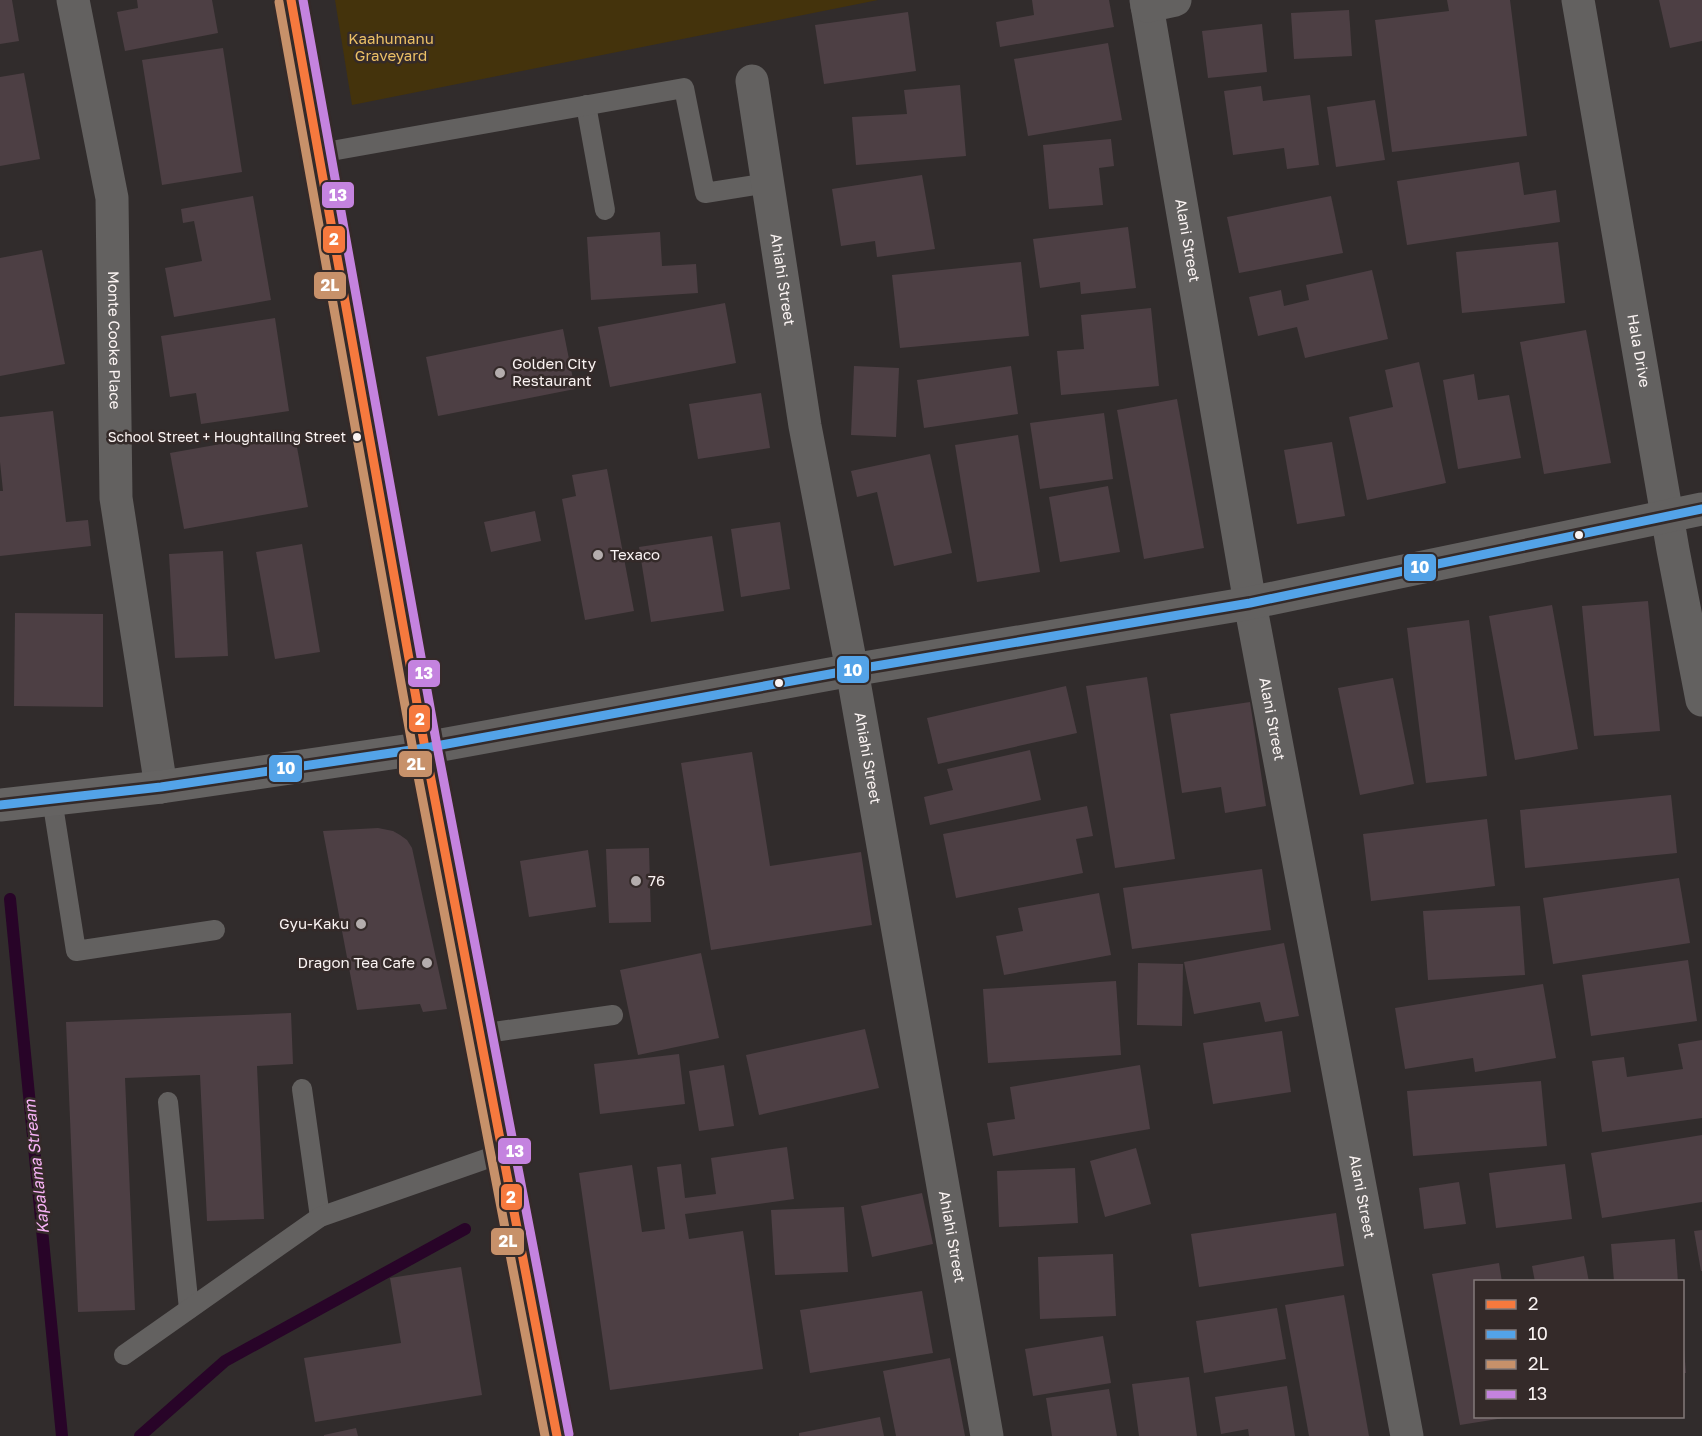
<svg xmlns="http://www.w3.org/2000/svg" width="1702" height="1436" viewBox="0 0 1702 1436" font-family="'Golos Text',sans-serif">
<rect width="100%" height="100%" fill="#312c2c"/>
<!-- green -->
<path fill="#44330c" d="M335 0H878L352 105Z"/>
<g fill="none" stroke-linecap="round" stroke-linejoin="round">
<!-- stream -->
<g stroke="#280428" stroke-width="12">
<path d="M10 899 62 1436"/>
<path d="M140 1436 225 1361 465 1229"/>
</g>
</g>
<!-- building -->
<g fill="#4d3f44">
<path d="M0 0H12L19 41 0 44Z"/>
<path d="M137 0H212L218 33 125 51 117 12 138 8Z"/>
<path d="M1032 0H1109L1114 27 1000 47 996 22 1034 15Z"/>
<path d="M1447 0H1510L1527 136 1392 152 1375 20 1449 11Z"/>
<path d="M1659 0H1702V41L1670 48Z"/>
<path d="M1349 10 1352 56 1294 59 1291 13Z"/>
<path d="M908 12 916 71 824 84 815 25Z"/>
<path d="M1262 24 1267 72 1208 78 1202 31Z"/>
<path d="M1108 43 1122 120 1028 136 1014 59Z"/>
<path d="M223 48 242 172 162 185 142 60Z"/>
<path d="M24 73 40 159 0 166V77Z"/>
<path d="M960 85 966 156 856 165 852 117 907 114 904 90Z"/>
<path d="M1261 86 1263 101 1310 95 1319 165 1287 169 1284 148 1233 155 1224 91Z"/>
<path d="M1375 100 1385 160 1336 167 1327 107Z"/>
<path d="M1111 139 1114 166 1099 168 1103 205 1049 209 1043 145Z"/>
<path d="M1519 162 1524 195 1556 190 1560 222 1407 245 1397 181Z"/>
<path d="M922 175 935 249 877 257 875 241 841 246 832 189Z"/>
<path d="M253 196 271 300 174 317 165 268 202 261 194 221 183 223 181 209Z"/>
<path d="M1331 196 1343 253 1239 273 1227 217Z"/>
<path d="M1128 227 1136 288 1081 294 1080 282 1040 288 1033 239Z"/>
<path d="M660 232 662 266 696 264 698 293 591 300 587 237Z"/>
<path d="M1558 242 1565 303 1462 313 1456 252Z"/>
<path d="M42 250 65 364 0 376V258Z"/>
<path d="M1021 262 1029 336 900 348 892 275Z"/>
<path d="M1372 270 1388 339 1305 358 1297 327 1258 336 1249 297 1281 290 1284 306 1309 300 1306 285Z"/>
<path d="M725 303 736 363 610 387 598 327Z"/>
<path d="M1151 308 1159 386 1061 395 1057 351 1084 349 1081 315Z"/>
<path d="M275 318 289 411 201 424 196 393 170 397 161 336Z"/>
<path d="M563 329 575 389 438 416 426 357Z"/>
<path d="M1586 330 1611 463 1544 474 1520 342Z"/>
<path d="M1419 362 1446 483 1367 500 1349 417 1393 407 1385 370Z"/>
<path d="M854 366 899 368 896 437 851 435Z"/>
<path d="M1011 366 1018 414 924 428 917 380Z"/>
<path d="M1474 374 1478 400 1509 395 1521 458 1458 469 1443 380Z"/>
<path d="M761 393 770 448 698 459 689 404Z"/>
<path d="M1177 399 1204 548 1144 559 1117 410Z"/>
<path d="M53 411 66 522 88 520 91 546 0 556V491H3L0 462V417Z"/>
<path d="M1104 413 1113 479 1040 489 1030 423Z"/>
<path d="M294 431 308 507 184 529 170 453Z"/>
<path d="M1018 435 1040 572 977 582 955 445Z"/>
<path d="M1332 442 1345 516 1297 524 1284 450Z"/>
<path d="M930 454 952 553 894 566 877 492 857 497 851 471Z"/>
<path d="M607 469 634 611 585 620 562 499 576 496 572 475Z"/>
<path d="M1108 486 1120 552 1060 562 1049 497Z"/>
<path d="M535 511 541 541 491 552 484 522Z"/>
<path d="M780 522 790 589 741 597 731 529Z"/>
<path d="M712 536 724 611 651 622 639 547Z"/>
<path d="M302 544 320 652 275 659 256 552Z"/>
<path d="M223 551 228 656 175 658 169 554Z"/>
<path d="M1648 601 1660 731 1594 736 1582 606Z"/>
<path d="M1552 605 1578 749 1515 760 1489 616Z"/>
<path d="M15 613 103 614V707L14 706Z"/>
<path d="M1469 620 1487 776 1426 783 1407 628Z"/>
<path d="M1147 677 1175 859 1115 868 1086 686Z"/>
<path d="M1393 678 1414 784 1360 795 1338 688Z"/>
<path d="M1066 686 1077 733 938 764 927 718Z"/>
<path d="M1250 702 1266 806 1225 813 1221 787 1182 793 1170 714Z"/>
<path d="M1030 750 1041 800 930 825 924 797 953 790 947 769Z"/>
<path d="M752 752 770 866 861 852 872 925 711 950 681 763Z"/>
<path d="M1671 795 1677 853 1525 868 1520 810Z"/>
<path d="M1087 806 1093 836 1076 839 1083 873 956 898 943 834Z"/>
<path d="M1487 819 1495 886 1371 901 1363 834Z"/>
<path d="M378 828 393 831 400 835 407 840 412 848 447 1009 423 1012 420 1004 357 1010 323 831Z"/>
<path d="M649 848 651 922 609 923 606 849Z"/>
<path d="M588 850 596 907 529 917 520 861Z"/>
<path d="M1262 869 1271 930 1132 949 1123 888Z"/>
<path d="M1679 878 1690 943 1553 964 1543 898Z"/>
<path d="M1099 893 1111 955 1004 975 996 936 1023 931 1018 908Z"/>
<path d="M1520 906 1525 975 1428 980 1423 911Z"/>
<path d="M1284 943 1299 1016 1265 1022 1260 1002 1194 1014 1184 962Z"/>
<path d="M701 953 719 1038 638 1055 620 970Z"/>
<path d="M1688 960 1697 1021 1591 1036 1582 975Z"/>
<path d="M1138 963 1183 964 1182 1026 1137 1025Z"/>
<path d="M1116 981 1121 1055 988 1063 983 989Z"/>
<path d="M1543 984 1556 1058 1475 1072 1473 1058 1405 1069 1395 1008Z"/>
<path d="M291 1013 293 1064 257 1066 264 1219 207 1221 200 1075 125 1078 135 1310 78 1312 66 1022Z"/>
<path d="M865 1029 879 1088 759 1115 746 1055Z"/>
<path d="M1282 1031 1291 1092 1213 1104 1203 1043Z"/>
<path d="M1702 1040V1118L1602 1132 1592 1061 1624 1057 1627 1077 1683 1069 1678 1044Z"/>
<path d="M679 1054 685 1104 600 1114 594 1064Z"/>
<path d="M724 1065 734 1126 699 1131 689 1071Z"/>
<path d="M1140 1065 1150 1129 993 1156 987 1123 1015 1119 1010 1087Z"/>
<path d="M1541 1081 1547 1146 1413 1156 1407 1091Z"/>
<path d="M1702 1135V1202L1602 1218 1591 1153Z"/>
<path d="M787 1147 794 1199 685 1214 689 1239 743 1231 763 1369 610 1390 579 1173 632 1165 642 1232 665 1229 657 1167 681 1164 685 1198 716 1194 711 1158Z"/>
<path d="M1136 1148 1151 1204 1105 1217 1090 1161Z"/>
<path d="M1565 1164 1572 1219 1496 1228 1489 1173Z"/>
<path d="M1075 1168 1078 1223 999 1227 997 1171Z"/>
<path d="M1459 1182 1466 1224 1424 1229 1419 1188Z"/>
<path d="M922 1193 933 1244 872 1257 861 1206Z"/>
<path d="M844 1207 848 1272 775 1275 771 1210Z"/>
<path d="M1336 1213 1344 1266 1199 1287 1191 1234Z"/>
<path d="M1702 1230V1271H1701L1694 1231Z"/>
<path d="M1675 1239 1678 1282H1614L1611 1244Z"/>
<path d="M1113 1254 1116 1316 1040 1319 1038 1257Z"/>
<path d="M1584 1256 1589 1282H1535L1532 1266Z"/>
<path d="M1499 1263 1502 1282H1476V1416L1504 1418 1460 1425 1432 1274Z"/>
<path d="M461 1267 482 1395 315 1422 304 1358 401 1343 390 1278Z"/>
<path d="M922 1291 933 1353 810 1373 800 1310Z"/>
<path d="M1344 1295 1369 1436H1309L1285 1305Z"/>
<path d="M1277 1308 1286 1359 1204 1373 1196 1321Z"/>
<path d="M1103 1336 1111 1383 1033 1396 1025 1349Z"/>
<path d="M1684 1349 1686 1373H1682V1350Z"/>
<path d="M950 1358 965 1436H896L883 1371Z"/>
<path d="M1189 1377 1197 1436H1139L1132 1384Z"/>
<path d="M1287 1386 1295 1436H1249L1248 1429 1221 1434 1215 1397Z"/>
<path d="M1109 1389 1117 1436H1052L1046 1398Z"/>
<path d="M880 1417 884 1436H799V1433Z"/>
<path d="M356 1428 358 1436H324V1435Z"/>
</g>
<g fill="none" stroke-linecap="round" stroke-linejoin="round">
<!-- service -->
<g stroke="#636160" stroke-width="20">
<path d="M586 105 605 210"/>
<path d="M320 153 684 88 705 193 768 183"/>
<path d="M52 799 76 951 215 930"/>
<path d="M480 1034 613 1015"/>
<path d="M302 1089 320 1217"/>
<path d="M168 1102 189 1309"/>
<path d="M124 1355 320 1217 503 1153"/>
</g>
<!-- minor -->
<g stroke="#636160" stroke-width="33">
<path id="s1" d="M73 0 112 198 116 498 161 787"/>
<path id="s2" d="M1146 0 1250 603 1407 1436"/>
<path d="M1147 6 1175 0"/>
<path id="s3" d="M752 81 805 426 852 670 987 1436"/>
</g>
<!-- tertiary -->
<g stroke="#636160" stroke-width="33">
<path id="s4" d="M1578 0 1673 550 1702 700"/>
<path d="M425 748 852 670 1250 603 1702 509"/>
</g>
<!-- secondary -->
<g stroke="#656362" stroke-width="33">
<path d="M291 0 425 748 557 1436"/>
<path d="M0 805 161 787 425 748"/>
</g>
<!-- bus-1 casing -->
<g stroke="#342a29" stroke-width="14">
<path id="bus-1" d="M291 0 425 748 557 1436"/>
</g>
<!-- bus-2 casing -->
<g stroke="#342a29" stroke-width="14">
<path id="bus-2" d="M0 805 161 787 425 748 852 670 1250 603 1702 509"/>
</g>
<!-- bus-3 casing -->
<g stroke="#342a29" stroke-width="14">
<path id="bus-3" d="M279 2 413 750 545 1436"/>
</g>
<!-- bus-4 casing -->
<g stroke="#342a29" stroke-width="14">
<path id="bus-4" d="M303 0 437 746 569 1434"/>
</g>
<!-- bus-1 -->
<use href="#bus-1" stroke="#f6793e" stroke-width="9"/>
<!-- bus-2 -->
<use href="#bus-2" stroke="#53a3e8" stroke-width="9"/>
<!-- bus-3 -->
<use href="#bus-3" stroke="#c7916a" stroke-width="9"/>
<!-- bus-4 -->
<use href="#bus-4" stroke="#c483df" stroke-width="9"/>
</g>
<!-- markers -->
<g fill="#b4adad" stroke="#342a29" stroke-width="2">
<circle cx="500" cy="373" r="6"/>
<circle cx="598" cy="555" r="6"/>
<circle cx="636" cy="881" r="6"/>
<circle cx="361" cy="924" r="6"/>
<circle cx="427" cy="963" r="6"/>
</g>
<g fill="#faf3f2" stroke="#342a29" stroke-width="2">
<circle cx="357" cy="437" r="5"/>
<circle cx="1579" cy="535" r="5"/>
<circle cx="779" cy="683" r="5"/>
</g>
<g text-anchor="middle" stroke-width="5" stroke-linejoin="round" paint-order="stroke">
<!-- bus labels -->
<g font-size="14" fill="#faf3f2" stroke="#342a29" text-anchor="end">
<text x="346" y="442">School Street + Houghtailing Street</text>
</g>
<!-- park labels -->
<g font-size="15" fill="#ecc066" stroke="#342a29">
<text x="391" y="44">Kaahumanu<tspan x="391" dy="17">Graveyard</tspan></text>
</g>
<!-- street labels -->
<g font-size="15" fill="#faf3f2" stroke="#342a29">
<text dy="5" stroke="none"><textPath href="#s2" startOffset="244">Alani Street</textPath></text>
<text dy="5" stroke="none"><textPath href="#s3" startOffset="201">Ahiahi Street</textPath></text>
<text dy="5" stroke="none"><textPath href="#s1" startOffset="344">Monte Cooke Place</textPath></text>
<text dy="5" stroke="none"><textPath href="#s4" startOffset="356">Hala Drive</textPath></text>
<text dy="5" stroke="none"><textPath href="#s2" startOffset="730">Alani Street</textPath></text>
<text dy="5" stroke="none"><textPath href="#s3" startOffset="687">Ahiahi Street</textPath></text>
<text dy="5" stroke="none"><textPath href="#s2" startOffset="1216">Alani Street</textPath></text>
<text dy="5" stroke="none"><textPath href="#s3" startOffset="1173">Ahiahi Street</textPath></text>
</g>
<!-- poi labels -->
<g font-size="15" fill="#faf3f2" stroke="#342a29" text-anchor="start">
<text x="512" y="369">Golden City<tspan x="512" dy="17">Restaurant</tspan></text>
<text x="610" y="560">Texaco</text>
<text x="648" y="886">76</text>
<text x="349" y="929" text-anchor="end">Gyu-Kaku</text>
<text x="415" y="968" text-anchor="end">Dragon Tea Cafe</text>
</g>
<!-- water labels -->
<g font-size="16" font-style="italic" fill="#f7b2f6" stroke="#342a29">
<text transform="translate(36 1167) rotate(-96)" y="6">Kapalama Stream</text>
</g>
</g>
<g stroke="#342a29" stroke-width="2">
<rect x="321" y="181" width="34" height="28" rx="6" fill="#c483df"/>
<rect x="322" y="225" width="24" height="29" rx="6" fill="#f6793e"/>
<rect x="313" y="271" width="34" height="29" rx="6" fill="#c7916a"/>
<rect x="1403" y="553" width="34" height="29" rx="6" fill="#53a3e8"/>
<rect x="836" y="655" width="34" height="29" rx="6" fill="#53a3e8"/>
<rect x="407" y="659" width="34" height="29" rx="6" fill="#c483df"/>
<rect x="408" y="704" width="23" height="29" rx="6" fill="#f6793e"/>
<rect x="398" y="750" width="35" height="28" rx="6" fill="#c7916a"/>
<rect x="268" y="754" width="35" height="29" rx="6" fill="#53a3e8"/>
<rect x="497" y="1137" width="35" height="28" rx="6" fill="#c483df"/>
<rect x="500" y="1183" width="23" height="28" rx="6" fill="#f6793e"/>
<rect x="490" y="1227" width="35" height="29" rx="6" fill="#c7916a"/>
</g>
<g font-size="16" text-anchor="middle" font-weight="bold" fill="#fff">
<text x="338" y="201">13</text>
<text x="334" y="245">2</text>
<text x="330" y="291">2L</text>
<text x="1420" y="573">10</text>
<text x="853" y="676">10</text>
<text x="424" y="679">13</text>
<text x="420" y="725">2</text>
<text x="416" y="770">2L</text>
<text x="286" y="774">10</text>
<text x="515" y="1157">13</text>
<text x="511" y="1203">2</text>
<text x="508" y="1247">2L</text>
</g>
<!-- legend -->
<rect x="1474" y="1280" width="210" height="138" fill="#342a29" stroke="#837a79" stroke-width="1.5"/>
<rect x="1486" y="1300" width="30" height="9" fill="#f6793e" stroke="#837a79" stroke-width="1.5"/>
<text x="1528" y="1310" font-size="18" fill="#faf3f2">2</text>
<rect x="1486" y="1330" width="30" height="9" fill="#53a3e8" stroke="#837a79" stroke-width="1.5"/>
<text x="1528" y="1340" font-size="18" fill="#faf3f2">10</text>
<rect x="1486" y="1360" width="30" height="9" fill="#c7916a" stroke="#837a79" stroke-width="1.5"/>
<text x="1528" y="1370" font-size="18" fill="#faf3f2">2L</text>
<rect x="1486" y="1390" width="30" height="9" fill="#c483df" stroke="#837a79" stroke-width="1.5"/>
<text x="1528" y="1400" font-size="18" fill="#faf3f2">13</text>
</svg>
